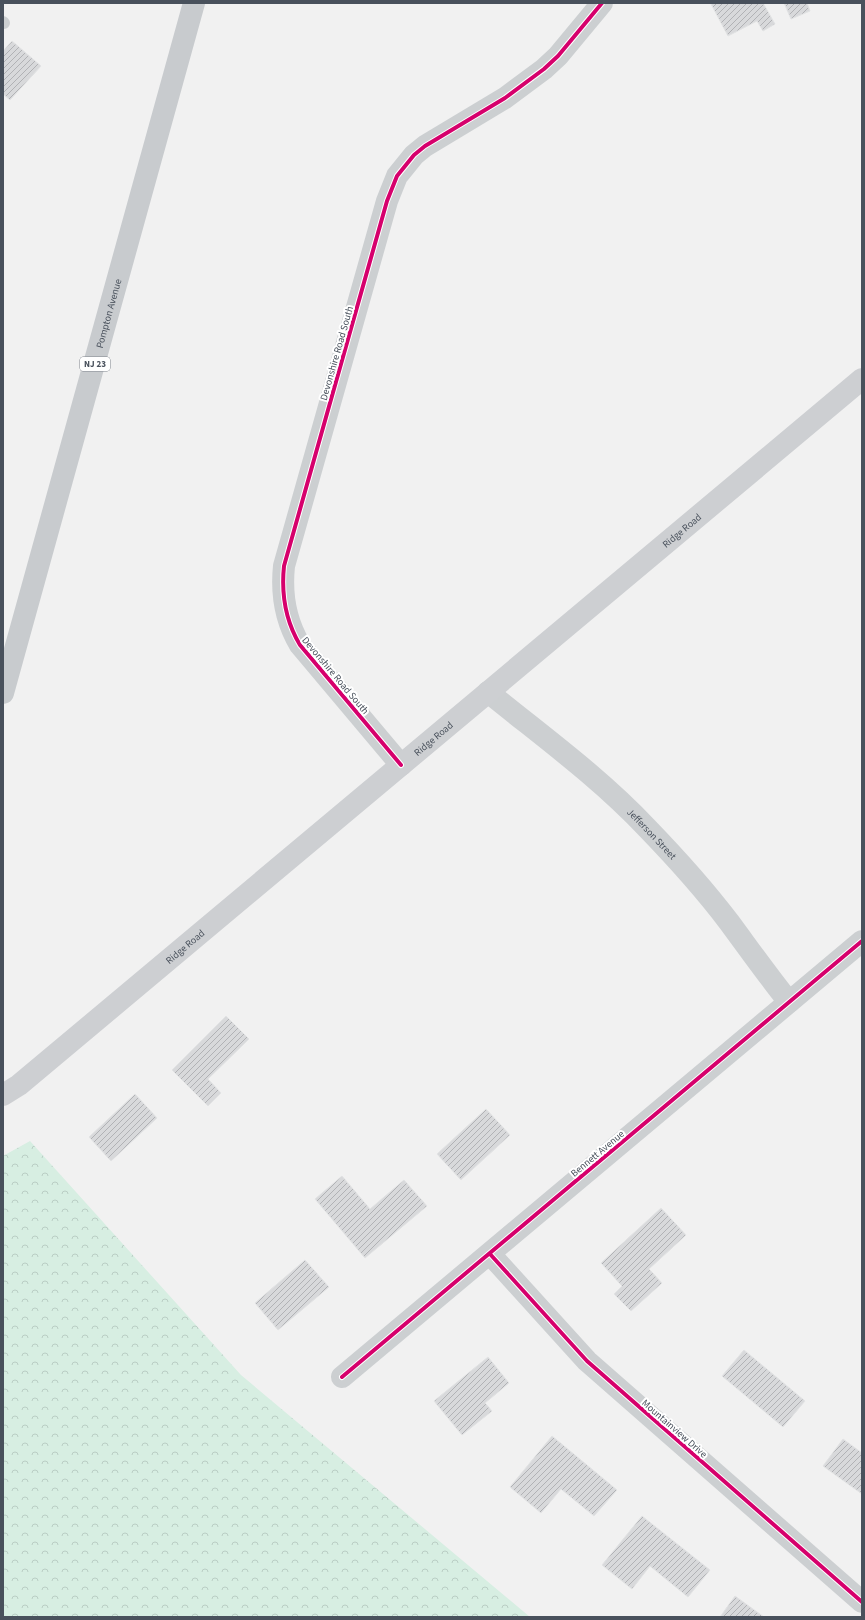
<svg xmlns="http://www.w3.org/2000/svg" width="865" height="1620" viewBox="0 0 865 1620" font-family="'Source Sans 3',sans-serif">
<defs>
<pattern id="forest-crowns" width="20" height="18" patternUnits="userSpaceOnUse"><rect width="20" height="18" fill="#d7eee2"/><path d="M2 6a3 3 0 1 1 6 0M12 15a3 3 0 1 1 6 0" fill="none" stroke="#bacec4"/></pattern>
<pattern id="building-hatch" width="6" height="6" patternUnits="userSpaceOnUse"><rect width="6" height="6" fill="#d8d9db"/><path d="M-1 1l2-2M0 6l6-6M5 7l2-2" fill="none" stroke="#b1b2b5"/></pattern>
</defs>
<rect width="100%" height="100%" fill="#f1f1f1"/>
<!-- forest -->
<path fill="url(#forest-crowns)" d="M30 1141 241 1375 530 1617H3V1156Z"/>
<!-- building -->
<g fill="url(#building-hatch)" stroke="#e2e3e4">
<path d="M712 3H763L775 24 763 31 757 21 728 36 711 4Z"/>
<path d="M784 3H807L810 11 791 19Z"/>
<path d="M12 41 41 66 10 100 3 94V51Z"/>
<path d="M226 1016 249 1039 208 1079 221 1093 208 1106 172 1070Z"/>
<path d="M135 1094 157 1118 111 1161 89 1137Z"/>
<path d="M486 1109 510 1135 461 1180 437 1154Z"/>
<path d="M342 1176 370 1209 404 1180 427 1206 365 1258 315 1199Z"/>
<path d="M661 1208 686 1235 649 1269 662 1283 631 1311 614 1294 622 1286 601 1263Z"/>
<path d="M305 1260 329 1287 278 1330 255 1303Z"/>
<path d="M744 1350 805 1401 783 1427 722 1376Z"/>
<path d="M488 1357 509 1383 485 1403 492 1411 462 1435 434 1401Z"/>
<path d="M552 1436 617 1490 594 1516 561 1489 541 1513 510 1487Z"/>
<path d="M843 1439 862 1453V1494L823 1466Z"/>
<path d="M642 1516 710 1570 688 1597 650 1566 632 1589 602 1565Z"/>
<path d="M735 1596 764 1617H720Z"/>
</g>
<g fill="none" stroke-linecap="round" stroke-linejoin="round">
<!-- service -->
<path stroke="#cccfd1" stroke-width="12" d="M3 22 4 23"/>
<!-- minor -->
<g stroke="#cccfd1" stroke-width="22">
<path id="s1" d="M488 692C542 736 599 777 647 828 676 858 704 889 729 922 749 949 768 976 789 1002"/>
<path d="M401 765 300 645C285 620 281 595 284 566L387 201 397 176 414 155 425 146 505 98 544 69 558 56 602 3"/>
<path d="M490 1254 587 1361 862 1602"/>
<path d="M342 1377 862 941"/>
</g>
<!-- secondary -->
<path stroke="#cdcfd2" stroke-width="22" id="s2" d="M3 1095 19 1085 862 379"/>
<!-- primary -->
<path stroke="#c8cbce" stroke-width="22" id="s3" d="M3 693 194 3"/>
<!-- cycleway casing -->
<g stroke="#fff" stroke-width="6">
<g id="cycleway">
<path d="M401 765 300 645C285 620 281 595 284 566L387 201 397 176 414 155 425 146 505 98 544 69 558 56 602 3"/>
<path d="M490 1254 587 1361 862 1602"/>
<path d="M342 1377 862 941"/>
</g>
</g>
<!-- cycleway -->
<use href="#cycleway" stroke="#d6006c" stroke-width="4"/>
</g>
<g text-anchor="middle" stroke-width="4" stroke-linejoin="round" paint-order="stroke">
<!-- shield labels -->
<rect fill="#fff" stroke="#80858d" stroke-width="1" x="80" y="357" width="30" height="14" rx="3"/>
<g font-size="9" font-weight="bold" fill="#49515c">
<text x="95" y="367">NJ 23</text>
</g>
<!-- street labels -->
<g font-size="10" fill="#49515c" stroke="#fff">
<text dy="4" stroke="none"><textPath href="#s3" startOffset="394">Pompton Avenue</textPath></text>
<text transform="translate(336 353) rotate(-74)" y="4">Devonshire Road South</text>
<text dy="4" stroke="none"><textPath href="#s2" startOffset="883">Ridge Road</textPath></text>
<text transform="translate(336 675) rotate(50)" y="4">Devonshire Road South</text>
<text dy="4" stroke="none"><textPath href="#s2" startOffset="559">Ridge Road</textPath></text>
<text dy="4" stroke="none"><textPath href="#s1" startOffset="217">Jefferson Street</textPath></text>
<text dy="4" stroke="none"><textPath href="#s2" startOffset="235">Ridge Road</textPath></text>
<text transform="translate(597 1153) rotate(-40)" y="4">Bennett Avenue</text>
<text transform="translate(675 1428) rotate(41)" y="4">Mountainview Drive</text>
</g>
</g>
<!-- border -->
<rect width="865" height="1620" fill="none" stroke="#49515c" stroke-width="8"/>
</svg>
